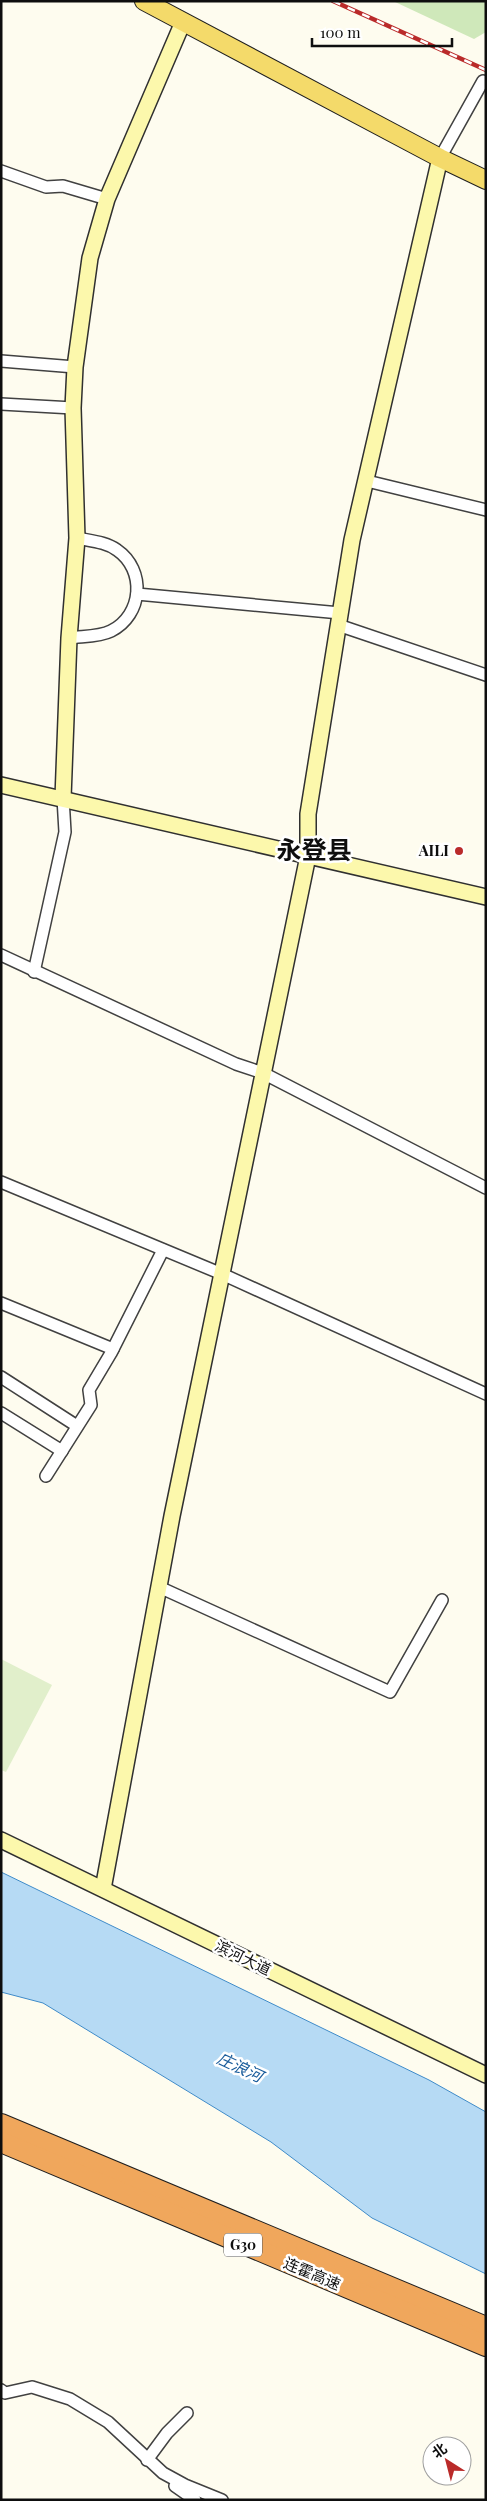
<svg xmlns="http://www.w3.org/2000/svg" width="487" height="2501" viewBox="0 0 487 2501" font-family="'Playfair Display','Noto Sans SC',serif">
<rect width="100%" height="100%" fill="#fefcef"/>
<!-- green -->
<path fill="#cfe8ba" d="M393 1H486V32L474 39Z"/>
<!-- pitch -->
<path fill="#e1efcb" d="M1 1659 52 1685 6 1772 1 1770Z"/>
<!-- water -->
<path fill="#b6daf4" stroke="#3f8bc9" d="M1 1872 429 2080 486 2112V2274L372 2218 271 2142 43 2003 1 1992Z"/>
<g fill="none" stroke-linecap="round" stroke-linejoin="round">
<!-- street casing -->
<g stroke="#414141" stroke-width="14">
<g id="street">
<path d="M440 158 483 81"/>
<path d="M1 171 46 187 63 186 107 199"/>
<path d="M1 361 75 367"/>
<path d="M1 404 73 408"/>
<path d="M367 481 486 510"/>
<path d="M137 594 340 613"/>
<path d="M338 625 486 675"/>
<path d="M69 638C83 636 99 637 111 631 143 615 146 570 117 550 106 542 91 541 77 538"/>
<path d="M1 955 236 1064 263 1073 486 1188"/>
<path d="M34 972 65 832 63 798"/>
<path d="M1 1182 222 1274 486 1394"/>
<path d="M1 1303 113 1349"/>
<path d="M1 1377 77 1426"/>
<path d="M1 1413 62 1451"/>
<path d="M46 1476 91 1405 89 1390 111 1353 163 1250"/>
<path d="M159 1587 390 1692 442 1600"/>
<path d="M1 2390 5 2393 32 2387 70 2399 108 2422 163 2473 185 2485 222 2500"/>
<path d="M147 2460 167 2433 187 2413"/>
<path d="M175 2486 195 2500"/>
</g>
</g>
<!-- secondary casing -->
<g stroke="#303030" stroke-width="18">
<g id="secondary">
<path d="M1 785 486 897"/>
<path d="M63 798 69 638 77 538 73 408 75 367 90 258 107 199 183 22"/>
<path d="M1 1840 486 2075"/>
<path d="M103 1889 172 1516 308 856V814L352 540 440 158"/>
</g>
</g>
<!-- primary casing -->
<g stroke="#1f1f1f" stroke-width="20">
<path id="primary" d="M144 1 440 158 486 180"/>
</g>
<!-- highway casing -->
<g stroke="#1f1f1f" stroke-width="22">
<g id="highway">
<path d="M1 2124 486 2327"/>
<path d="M1 2142 486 2346"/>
</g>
</g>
<!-- street -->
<use href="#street" stroke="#fff" stroke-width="11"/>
<!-- secondary -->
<use href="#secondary" stroke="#fcf8ac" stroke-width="15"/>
<!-- primary -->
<use href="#primary" stroke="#f4da6a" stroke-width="18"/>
<!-- highway -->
<use href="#highway" stroke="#f0a75c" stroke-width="20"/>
<!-- rail casing -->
<g stroke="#ba2b2a" stroke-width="4.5">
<path id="rail" d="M333 1 486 70"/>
</g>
<!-- rail -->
<use href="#rail" stroke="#fff" stroke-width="2.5" stroke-dasharray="8" stroke-linecap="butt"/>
</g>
<!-- markers -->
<circle fill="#ba2b2a" stroke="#fff" stroke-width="2" cx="459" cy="851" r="5"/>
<g text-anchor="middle" stroke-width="5" stroke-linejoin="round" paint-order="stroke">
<!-- shield labels -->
<rect fill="#fff" stroke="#565656" stroke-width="1" x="224" y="2233.5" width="38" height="23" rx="4"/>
<g font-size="14" font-weight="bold" fill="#0e0e0e">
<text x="243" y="2250">G30</text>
</g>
<!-- poi labels -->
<g font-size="15" font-weight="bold" fill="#0e0e0e" stroke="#fff" text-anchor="end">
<text x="449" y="856">AILI</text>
</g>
<!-- street labels -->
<g font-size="15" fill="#0e0e0e" stroke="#fff">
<text transform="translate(243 1958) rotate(26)" y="5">滨河大道</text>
<text transform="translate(312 2274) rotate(23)" y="5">连霍高速</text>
</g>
<!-- water labels -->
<g font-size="16" font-style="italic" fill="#1b5d9c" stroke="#fff">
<text transform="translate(240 2067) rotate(25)" y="6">庄浪河</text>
</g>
<!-- town labels -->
<g font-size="25" font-weight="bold" fill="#0e0e0e" stroke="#fff">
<text x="314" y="859">永登县</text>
</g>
</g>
<!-- border -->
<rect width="487" height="2501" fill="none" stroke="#0e0e0e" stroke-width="5"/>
<!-- north arrow -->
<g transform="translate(447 2461) rotate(324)"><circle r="24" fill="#ffffff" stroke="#9f9f9f"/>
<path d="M0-4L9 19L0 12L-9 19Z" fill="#ba2b2a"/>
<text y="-8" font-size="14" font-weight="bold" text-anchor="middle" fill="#0e0e0e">北</text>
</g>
<!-- scale -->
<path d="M312 38v8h140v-8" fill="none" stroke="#0e0e0e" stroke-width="2.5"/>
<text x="320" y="38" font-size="15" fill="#0e0e0e" stroke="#ffffff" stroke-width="4" paint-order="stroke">100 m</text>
</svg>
